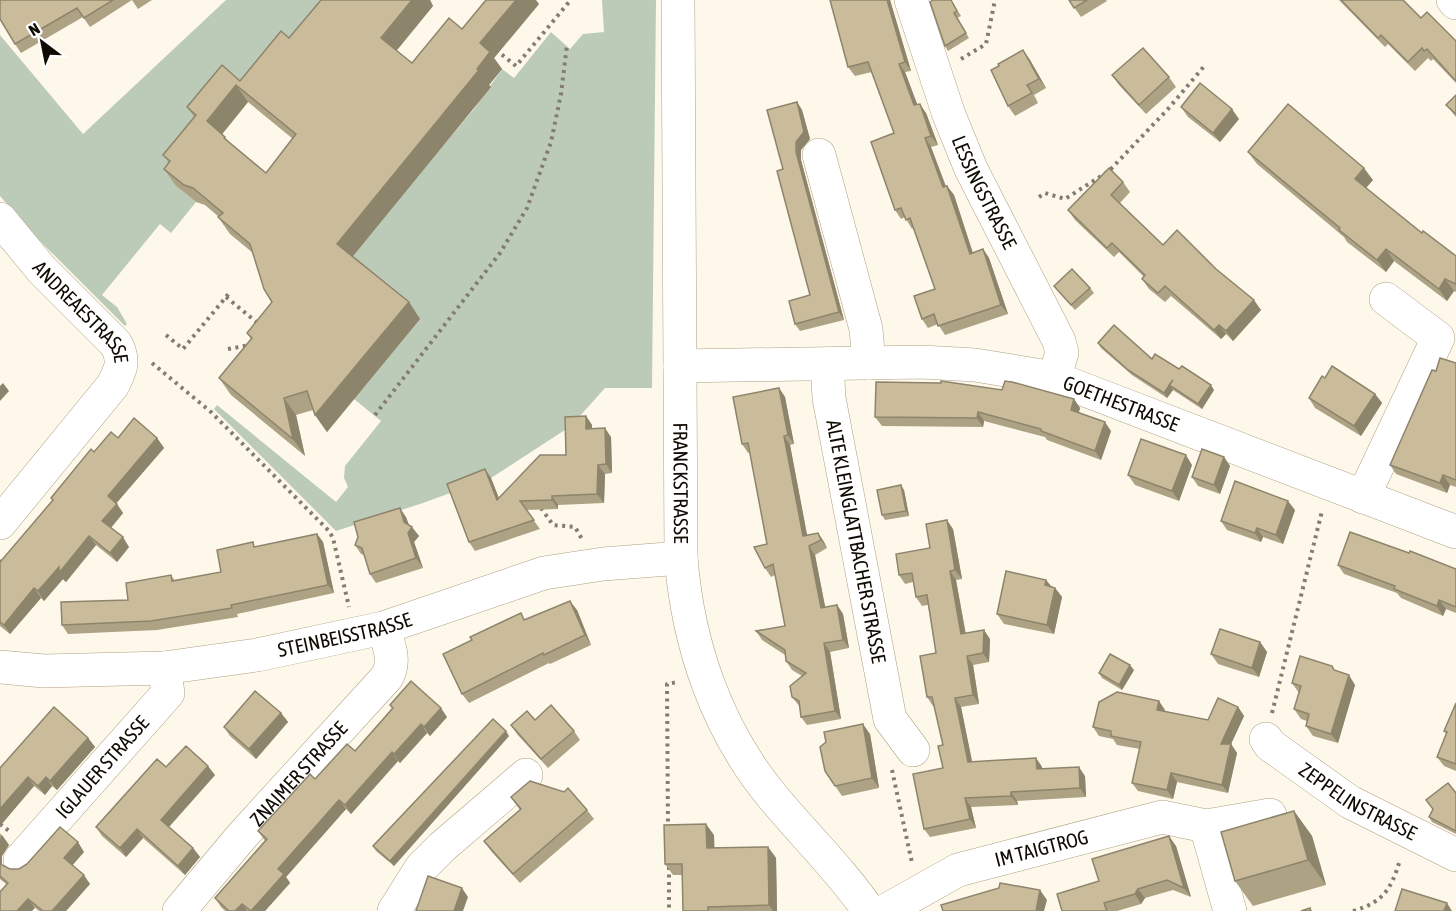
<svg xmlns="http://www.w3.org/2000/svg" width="1456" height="911" viewBox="0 0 1456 911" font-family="'Asap Condensed',sans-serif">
<rect width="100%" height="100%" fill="#fef8eb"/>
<!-- green -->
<g fill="#bccbb8">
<path d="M226 0H329L293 49 176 186 196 202 171 233 160 224 102 295 117 307 127 324 125 326 35 236 0 196V35L83 134Z"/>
<path d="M602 0H656L652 388H605L571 426 491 478 423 503 336 531 214 409 217 405 336 502 348 487 344 478 345 466 381 421 354 399 327 283 474 109 502 69 514 78 551 32 570 49 583 34 604 32Z"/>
</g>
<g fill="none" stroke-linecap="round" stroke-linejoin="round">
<!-- minor casing -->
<g stroke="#afa181" stroke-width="34">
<g id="minor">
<path id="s1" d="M678 0 681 558C688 644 716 728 772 796 804 835 840 869 869 911"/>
<path id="s2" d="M911 0 949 115 971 169 1059 341 1062 353 1054 378"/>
<path d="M1453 0 1456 3"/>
<path d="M819 155 866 329 869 363"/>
<path id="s3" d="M0 219 42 270 116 344C125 361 121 369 113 385L0 523"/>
<path id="s4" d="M827 364 829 398 890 719 913 750"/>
<path id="s5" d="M680 366 922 362 975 365 1054 378 1456 532"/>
<path d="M1363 497 1438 338 1386 299"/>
<path id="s6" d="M0 667 44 671 164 668 257 655 383 628 544 573 603 564 681 558"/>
<path id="s7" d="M1266 739 1270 745 1350 802 1456 855"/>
<path d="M1206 826 1230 911"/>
<path id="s8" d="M20 860 168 693 164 668"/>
<path id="s9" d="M179 911 242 836 387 677C396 660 389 645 383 628"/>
<path d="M394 911 421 868 442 847 526 775"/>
<path id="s10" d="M885 911 958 870 1162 817 1206 826 1270 815"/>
</g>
</g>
<!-- path -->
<g stroke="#827c71" stroke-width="4" stroke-dasharray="3 4.5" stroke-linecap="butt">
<path d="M496 50 516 66 569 2"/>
<path d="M961 59 986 44 995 0"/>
<path d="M1039 197 1045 193 1065 199 1109 171 1168 109 1206 64"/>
<path d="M226 297 260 325"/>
<path d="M166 335 183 349 231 291"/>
<path d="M228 349 250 345"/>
<path d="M152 363 211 412 329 531 333 538 349 607"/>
<path d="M375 415 500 253 527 208 551 142 561 94 567 45"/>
<path d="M541 508 553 525 575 527 582 539"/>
<path d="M1272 713 1322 511"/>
<path d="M892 770 912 863"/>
<path d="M0 824 9 831"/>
<path d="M668 829 667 684 678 682"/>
<path d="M669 867V911"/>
<path d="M1353 911C1384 902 1391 889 1400 860"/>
</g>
<!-- minor -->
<use href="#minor" stroke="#fff" stroke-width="33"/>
</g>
<!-- wall -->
<g fill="#aea284" fill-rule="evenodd">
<path d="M0 0H152L138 9 132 0 90 27 83 17 21 53 15 44Z"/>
<path d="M321 0H430L433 6 396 51 412 63 462 29 539 4 494 58 502 69 489 85 491 87 353 256 409 302 420 319 327 432 315 415 313 410 296 415 305 456 231 395 219 378 251 339 247 333 272 302 253 253 230 234 218 217H219L205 205 196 202 176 186 164 169 169 163 163 155 194 117 187 107 240 81 289 38ZM248 102 293 139 266 173 230 143 222 134Z"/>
<path d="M890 0 911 71 905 72 917 105 926 113 938 145 931 147 946 186H947L954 195 973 253 983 249 989 258 1008 314 945 335 938 324 928 328 922 319 935 289 913 228 912 229 905 217 901 219 895 210 894 133 872 72 855 76 848 67Z"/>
<path d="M951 0 961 16 957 18 969 38 948 51 945 46Z"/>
<path d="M1069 0H1106L1107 1 1081 17Z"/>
<path d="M1339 0H1403L1421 18 1456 41V83L1433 59 1431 61 1428 58 1415 71 1388 44 1385 47Z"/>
<path d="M1023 50 1030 60 1046 88 1034 95 1038 103 1015 116 1008 106 999 66Z"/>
<path d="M1112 75 1169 77 1176 87 1146 114 1119 85Z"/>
<path d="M1456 95V117L1446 105Z"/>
<path d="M797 102 802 110 810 139 801 150V160L844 320 800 331 795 324 810 295Z"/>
<path d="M1181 107 1239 119 1220 142 1188 117Z"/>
<path d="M1248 152 1373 180 1366 188 1422 233 1456 256V292L1454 291 1447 301 1394 261 1386 272 1347 242 1344 237 1257 164Z"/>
<path d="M1123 182 1130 192 1120 203 1163 245 1216 269 1261 310 1233 341 1226 334 1221 339 1171 296 1165 302 1149 289 1142 279 1144 277 1119 252 1114 257 1075 220 1068 210Z"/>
<path d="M1054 286 1090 288 1094 293 1075 310Z"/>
<path d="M1098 343 1152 359 1179 369 1214 390 1202 409 1173 390 1167 398 1132 375 1101 348Z"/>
<path d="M1456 363V487L1450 485 1447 493 1396 474 1390 465 1436 371Z"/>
<path d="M1325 378 1375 394 1382 403 1361 436 1315 408 1309 398Z"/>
<path d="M779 388 785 397 794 444 790 445 807 535 818 533 824 542 827 548 815 555 825 607 837 605 843 614 849 648 830 652 841 719 807 725 801 717 800 707 792 697 802 676 792 670 786 661 785 655 762 640 756 631 785 626 775 575 771 577 765 568 767 544 750 452 748 453 742 444Z"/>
<path d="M1002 390 1074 399 1080 408 1079 412 1111 431 1101 460 1047 440 1045 437 984 421 983 427 882 426 875 417Z"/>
<path d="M586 416 592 425V429L611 437 612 473 605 474 604 503 558 505V509L526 510 540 529 475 551 469 542 485 469 491 478 499 498 566 455Z"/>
<path d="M118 438H157L164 448 116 503 123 513 111 528 129 547 117 562 96 545 66 582 63 579 44 601 41 598 10 634 0 626V560L1 561 94 452Z"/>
<path d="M1224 457 1230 466 1220 494 1198 486 1192 477Z"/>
<path d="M1192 465 1179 501 1135 485 1128 475Z"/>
<path d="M904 490 909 516 885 520 882 515Z"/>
<path d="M1295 510 1283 544 1263 537 1261 542 1227 530 1221 521Z"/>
<path d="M406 517 409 525 419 536 414 542 423 568 376 583 370 574 364 555 361 554 355 545Z"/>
<path d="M953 529 962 579 956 580 966 634 990 639 989 662 973 665 979 704 961 707 972 762 1036 758 1042 767V769L1085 776 1086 797 1017 801 1018 805 971 807 976 828 930 837 924 829 943 768V745L934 706H933L927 697 936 653 928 605 922 606 916 597 913 582 905 584 899 575Z"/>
<path d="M317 534 323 542 334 593 237 614 238 617 157 630 68 634 62 625 128 600 171 575 175 581 221 572 257 547Z"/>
<path d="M1409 553 1456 569V613L1446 609 1443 616 1401 598 1397 593 1344 574 1338 565Z"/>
<path d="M1046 580 1051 586 1055 588 1062 597 1054 634 1004 624 997 614Z"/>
<path d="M577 610 591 645 550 664 549 663 469 703 462 694 525 619Z"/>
<path d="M1260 642 1267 652 1259 677 1218 664 1211 654Z"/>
<path d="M1332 666 1335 671 1355 685 1338 743 1313 736 1306 726 1307 721 1301 719 1294 709 1299 693 1292 683Z"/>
<path d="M1134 670 1122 690 1102 678 1099 673Z"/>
<path d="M1456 703V771L1444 766 1437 757 1446 734 1444 731Z"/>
<path d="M390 705 447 717 430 736 427 733 400 763 398 761 351 814 346 809 286 877 290 883 265 911H225L221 907 215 898 265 841 258 831 315 779 355 751 392 708Z"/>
<path d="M1238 707 1244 716 1231 744 1237 753 1228 793 1177 782 1173 799 1138 791 1132 783 1140 749 1117 745 1113 739 1099 736 1093 727 1165 710V711L1208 720Z"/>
<path d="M281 713 288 722 256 759 230 736 224 727Z"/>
<path d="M535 720 574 731 580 740 548 768 517 734 511 725Z"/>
<path d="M870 734 879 788 842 796 825 771Z"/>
<path d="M509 736 394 866 376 851 373 846Z"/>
<path d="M88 738 95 747 57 790 52 786 45 795 34 786 0 826V768Z"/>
<path d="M166 767 215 775 169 827 193 848 200 857 185 875 143 838 126 857 102 836 96 827Z"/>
<path d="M1456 793V834L1432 822 1429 817Z"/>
<path d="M511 797 587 810 594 819 520 883 491 851 484 841 520 810Z"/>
<path d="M1294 811 1312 836 1326 885 1253 906 1235 881Z"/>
<path d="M0 833 9 845 2 856V866L10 869H19L84 852 72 865 90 884 66 911H39L0 879Z"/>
<path d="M714 835V848L768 847 776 858 777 911H683L682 875H673L665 864Z"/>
<path d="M1176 846 1191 897 1173 890 1145 898 1141 904 1117 911H1062L1099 881Z"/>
</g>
<!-- shaded-wall -->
<g fill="#8d846c">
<path d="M412 0H430L433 6 393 55 381 38Z"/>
<path d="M516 0H536L539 4 494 58 502 69 489 85 491 87 349 261 337 244 477 69 480 43Z"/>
<path d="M887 0H890L911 71 905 62Z"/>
<path d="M1023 50 1030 60 1046 88 1039 79Z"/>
<path d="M899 64 905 72 921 114 914 105Z"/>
<path d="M236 85 248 102 219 138 207 121Z"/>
<path d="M797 102 802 110 810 139 801 150V160L844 320 839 312 796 152Z"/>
<path d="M920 104 926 113 938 145 931 136Z"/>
<path d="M1232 109 1239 119 1220 142 1213 133Z"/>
<path d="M925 138 931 147 949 196 943 187Z"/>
<path d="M1364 168 1373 180 1363 191 1355 179Z"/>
<path d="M947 186 954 195 976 263 970 254Z"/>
<path d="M983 249 989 258 1008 314 1001 305Z"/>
<path d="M1386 249 1394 261 1386 272 1377 260Z"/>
<path d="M1445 279 1454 291 1447 301 1439 289Z"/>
<path d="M1254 300 1261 310 1233 341 1226 331Z"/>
<path d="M409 302 420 319 327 432 315 415Z"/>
<path d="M1219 325 1226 334 1221 339 1214 330Z"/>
<path d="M1173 380 1169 385 1173 390 1167 398 1164 393Z"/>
<path d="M3 383 9 391 0 401V386Z"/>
<path d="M1211 385 1214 390 1202 409 1198 404Z"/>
<path d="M779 388 785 397 794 444 788 435Z"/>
<path d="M1375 394 1382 403 1361 436 1354 426Z"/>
<path d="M284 398 296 415 305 456 293 439Z"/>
<path d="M1074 399 1080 408 1077 418 1071 410Z"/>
<path d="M978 412 984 421 983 427 977 418Z"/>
<path d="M586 416 592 425V438L586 429Z"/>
<path d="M1105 422 1111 431 1101 460 1095 451Z"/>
<path d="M605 428 611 437 612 473 606 464Z"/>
<path d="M784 436 790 445 809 545 803 536Z"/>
<path d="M157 438 164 448 114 506 108 496Z"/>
<path d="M1186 455 1192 465 1179 501 1172 491Z"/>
<path d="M1224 457 1230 466 1220 494 1214 485Z"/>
<path d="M598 465 605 474 604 503 597 494Z"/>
<path d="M485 469 491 478 503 509 497 500Z"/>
<path d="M1443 475 1450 485 1447 493 1440 483Z"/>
<path d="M901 485 904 490 909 516 906 511Z"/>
<path d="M552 496 558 505V509L552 500Z"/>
<path d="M1288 501 1295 510 1283 544 1276 535Z"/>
<path d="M117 504 123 513 109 530 102 521Z"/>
<path d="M400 508 406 517 410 529 412 527 419 536 414 542 423 568 416 558Z"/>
<path d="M947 520 953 529 962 579 955 570Z"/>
<path d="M1257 528 1263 537 1261 542 1255 533Z"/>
<path d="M818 533 824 542 827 548 821 540Z"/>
<path d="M317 534 323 542 334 593 328 585Z"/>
<path d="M89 536 96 545 66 582 63 579 44 601 38 591 59 567Z"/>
<path d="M123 537 129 547 117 562 110 553Z"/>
<path d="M809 546 815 555 827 616 821 608Z"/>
<path d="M950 571 956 580 967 643 961 634Z"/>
<path d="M1046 580 1053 589 1045 585Z"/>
<path d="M34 588 41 598 10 634 4 625Z"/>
<path d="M1055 588 1062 597 1054 634 1047 625Z"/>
<path d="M1439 600 1446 609 1443 616 1437 606Z"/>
<path d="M570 601 577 610 591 645 585 635Z"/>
<path d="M837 605 843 614 849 648 843 640Z"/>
<path d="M984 630 990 639 989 662 983 653Z"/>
<path d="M1260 642 1267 652 1259 677 1252 668Z"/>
<path d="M824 643 830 652 841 719 835 711Z"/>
<path d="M967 656 973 665 979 704 973 695Z"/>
<path d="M1130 665 1134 670 1122 690 1119 685Z"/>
<path d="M1349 675 1355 685 1338 743 1331 734Z"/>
<path d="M955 698 961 707 974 771 968 762Z"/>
<path d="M1159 701 1165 710 1163 718 1157 710Z"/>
<path d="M1238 707 1244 716 1231 744 1237 753 1228 793 1222 785 1221 744Z"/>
<path d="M441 708 447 717 430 736 424 727Z"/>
<path d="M281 713 288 722 256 759 249 749Z"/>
<path d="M421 724 427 733 400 763 394 754Z"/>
<path d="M863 724 870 734 879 788 872 778Z"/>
<path d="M506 731 509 736 394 866 390 861Z"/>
<path d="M88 738 95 747 57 790 50 781Z"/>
<path d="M392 752 398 761 351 814 345 805Z"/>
<path d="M1036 758 1042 767 1043 778 1037 769Z"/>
<path d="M208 766 215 775 167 829 161 820Z"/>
<path d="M1079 767 1085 776 1086 797 1080 788Z"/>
<path d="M1171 773 1177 782 1173 799 1167 790Z"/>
<path d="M28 777 34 786 0 826V809Z"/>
<path d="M46 777 52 786 45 795 38 786Z"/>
<path d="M1011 792 1017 801 1018 805 1011 796Z"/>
<path d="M965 798 971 807 976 828 970 819Z"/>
<path d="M339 800 346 809 286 877 290 883 265 911H251L278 869Z"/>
<path d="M1294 811 1312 836 1326 885 1308 860Z"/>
<path d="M706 824 714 835 715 859 707 848Z"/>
<path d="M137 829 143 838 126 857 120 848Z"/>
<path d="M2 835 9 845 2 856V866L0 863V839Z"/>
<path d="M1169 836 1176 846 1191 897 1184 888Z"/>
<path d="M78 842 84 852 71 867 64 858Z"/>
<path d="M768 847 776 858 777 911H773L769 905Z"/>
<path d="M193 848 200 857 185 875 178 866Z"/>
<path d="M84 875 90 884 66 911H52Z"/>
<path d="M462 888 468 897 463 911H454Z"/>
<path d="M1138 889 1145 898 1141 904 1135 894Z"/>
<path d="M1040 890 1047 900 1044 911H1036Z"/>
<path d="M28 899 35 908 32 911H17Z"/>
<path d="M1447 903 1452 911H1444Z"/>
<path d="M242 904 247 911H235Z"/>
</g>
<!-- building -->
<g fill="#cabc9a" stroke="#8d846c" stroke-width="1.5" fill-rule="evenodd">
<path d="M0 0H113L84 18 77 8 15 44 0 19Z"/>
<path d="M321 0H412L381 38 412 63 449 18 462 29 486 0H516L480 43 490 52 477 69 479 70 337 244 409 302 315 415 307 391 284 398 293 439 219 378 252 338 247 333 272 302 264 289 250 244 218 217 223 213 193 188 184 185 164 169 170 161 163 155 196 115 187 107 222 65 240 81 281 31 289 38ZM236 85 296 134 266 173 224 138 225 137 207 121Z"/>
<path d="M830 0H887L905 62 899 64 914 105 920 104 931 136 925 138 943 187 947 186 970 254 983 249 1001 305 938 326 934 314 922 319 914 296 935 289 910 218 906 220 901 208 895 210 871 142 894 133 868 62 848 67Z"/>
<path d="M933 0H951L957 11 954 13 966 33 945 46 930 2Z"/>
<path d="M1069 0H1087L1074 8Z"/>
<path d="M1341 0H1403L1421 18 1427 12 1456 41V81L1427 49 1424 51 1422 48 1408 62 1381 35 1378 38Z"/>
<path d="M1143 48 1169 77 1139 105 1112 75Z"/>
<path d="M1023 50 1039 79 1027 85 1032 93 1008 106 991 70 999 66 998 64Z"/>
<path d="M1200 83 1232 109 1213 133 1181 107Z"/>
<path d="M1456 95V114L1446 105Z"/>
<path d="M797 102 804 132 796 142V152L839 312 795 324 789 301 810 295 777 171 783 169 767 110Z"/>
<path d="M1288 104 1364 168 1355 179 1422 233 1423 231 1456 256V284L1445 279 1439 289 1386 249 1377 260 1339 230 1340 228 1248 152Z"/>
<path d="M1109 168 1123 182 1111 195 1163 245 1177 230 1216 269 1254 300 1226 331 1219 325 1214 330 1165 286 1158 293 1142 279 1145 275 1112 243 1107 248 1068 210Z"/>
<path d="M1072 269 1090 288 1071 305 1054 286Z"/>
<path d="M1114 325 1152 359 1155 354 1179 369 1182 366 1211 385 1198 404 1169 385 1173 380 1164 393 1128 370 1098 343Z"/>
<path d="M1440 358 1456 363V480L1443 475 1440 483 1390 465 1432 370 1436 371Z"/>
<path d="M1332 366 1375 394 1354 426 1309 398 1322 376 1325 378Z"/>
<path d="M941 381 1002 390 1005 381 1012 382 1074 399 1071 410 1105 422 1095 451 1041 431V429L978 412 977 418 875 417 876 382 941 383Z"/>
<path d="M779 388 788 435 784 436 803 536 818 533 821 540 809 546 821 608 837 605 843 640 824 643 835 711 801 717 799 701 792 697 790 686 806 673 786 661 785 650 756 631 785 626 773 564 765 568 754 547 767 544 748 443 742 444 733 397Z"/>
<path d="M586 416V429L605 428 606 464 598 465 597 494 552 496V500L520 501 534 520 469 542 447 484 485 469 497 500 540 455H566L565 417Z"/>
<path d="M134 418 157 438 108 496 117 504 102 521 123 537 110 553 89 536 59 573V567L38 591 34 588 4 625 0 622V560L1 561 53 500 51 498 91 449 94 452 111 432 118 438Z"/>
<path d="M1141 439 1186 455 1172 491 1128 475Z"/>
<path d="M1202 449 1224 457 1214 485 1192 477Z"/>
<path d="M1235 481 1288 501 1276 535 1257 528 1255 533 1221 521Z"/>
<path d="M901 485 906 511 882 515 877 490Z"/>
<path d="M400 508 404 522 412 527 408 533 416 558 370 574 362 548 355 545 358 537 354 522Z"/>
<path d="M947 520 955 570 950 571 961 634 984 630 983 653 967 656 973 695 955 698 968 762 1036 758 1037 769 1079 767 1080 788 1011 792V796L965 798 970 819 924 829 913 774 943 768 938 746 943 745 932 697H927L920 656 936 653 927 595 916 597 912 573 899 575 896 554 930 548 926 524Z"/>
<path d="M1350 532 1409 553 1410 551 1456 569V607L1439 600 1437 606 1394 589 1395 586 1338 565Z"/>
<path d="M317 534 328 585 231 605 232 608 151 621 62 625 61 602 128 600 126 583 171 575 172 581 221 572 217 550 253 542 254 547Z"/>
<path d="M1006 571 1046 580 1045 585 1055 588 1047 625 997 614Z"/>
<path d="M570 601 585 635 544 655 543 653 462 694 443 654 472 640 470 637 521 613 524 620Z"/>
<path d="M1220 629 1260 642 1252 668 1211 654Z"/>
<path d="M1110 654 1130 665 1119 685 1099 673Z"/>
<path d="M1300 656 1332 666 1334 670 1349 675 1331 734 1306 726 1309 714 1294 709 1301 686 1292 683Z"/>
<path d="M411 681 441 708 424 727 421 724 394 754 392 752 345 805 339 800 278 869 284 874 251 911 242 904 235 911H229L215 898 267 839 258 831 310 774 315 779 347 744 355 751 393 708 390 705Z"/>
<path d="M255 691 281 713 249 749 224 727Z"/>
<path d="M1117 692 1159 701 1157 710 1208 720 1218 698 1238 707 1221 744H1231L1222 785 1171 773 1167 790 1132 783 1141 742 1111 736V731L1093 727 1099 702Z"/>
<path d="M1456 703V764L1437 757 1447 732 1444 731Z"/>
<path d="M551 705 574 731 541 759 511 725 527 711 535 720Z"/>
<path d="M54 707 88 738 50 781 46 777 38 786 28 777 0 809V768Z"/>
<path d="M493 719 506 731 390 861 373 846Z"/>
<path d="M863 724 872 778 835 786 825 771 820 747 826 742 824 732Z"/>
<path d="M186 746 208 766 161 820 193 848 178 866 137 829 120 848 96 827 157 759 166 767Z"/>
<path d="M530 781 564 792 568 788 587 810 513 874 484 841 521 809 511 797Z"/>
<path d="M1448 783 1456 793V831L1429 817 1433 809 1426 800Z"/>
<path d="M1294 811 1308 860 1235 881 1221 832Z"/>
<path d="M706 824 707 848 768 847 769 905 708 907V911H683L682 864H665L664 825Z"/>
<path d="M60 827 78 842 64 858 84 875 52 911H43L28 899 17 911H0V892L8 883 0 876V863L2 865 10 869H19L27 864Z"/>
<path d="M1169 836 1184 888 1167 880 1138 889 1135 894 1104 903 1107 911H1062L1057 894 1099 881 1092 859Z"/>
<path d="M428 876 462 888 454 911H416Z"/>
<path d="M1000 883 1040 890 1036 911H943L941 905 999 888Z"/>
<path d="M1402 889 1447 903 1444 911H1445H1395Z"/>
<path d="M1310 908 1311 911H1301Z"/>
</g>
<g text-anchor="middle" stroke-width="4.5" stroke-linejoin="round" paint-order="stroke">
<!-- street labels -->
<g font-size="20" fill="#100b02" stroke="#fff">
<text dy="7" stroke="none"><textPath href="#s2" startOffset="206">LESSINGSTRASSE</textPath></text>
<text dy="7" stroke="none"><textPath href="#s3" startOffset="124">ANDREAESTRASSE</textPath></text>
<text dy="7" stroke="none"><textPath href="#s5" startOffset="447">GOETHESTRASSE</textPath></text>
<text dy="7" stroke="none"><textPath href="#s1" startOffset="483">FRANCKSTRASSE</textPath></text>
<text dy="7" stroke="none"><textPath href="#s4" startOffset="180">ALTE KLEINGLATTBACHER STRASSE</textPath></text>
<text dy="7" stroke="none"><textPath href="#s6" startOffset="348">STEINBEISSTRASSE</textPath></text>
<text dy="7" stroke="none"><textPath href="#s8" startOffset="124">IGLAUER STRASSE</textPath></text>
<text dy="7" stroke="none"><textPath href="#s9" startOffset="182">ZNAIMER STRASSE</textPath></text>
<text dy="7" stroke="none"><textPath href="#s7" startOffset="112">ZEPPELINSTRASSE</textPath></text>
<text dy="7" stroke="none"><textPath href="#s10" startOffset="170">IM TAIGTROG</textPath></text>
</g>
</g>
<!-- north arrow -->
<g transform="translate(42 42) rotate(328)" stroke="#ffffff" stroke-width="4.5" paint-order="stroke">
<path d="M0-4.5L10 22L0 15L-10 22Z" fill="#100b02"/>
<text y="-9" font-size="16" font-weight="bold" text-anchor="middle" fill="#100b02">N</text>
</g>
</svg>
